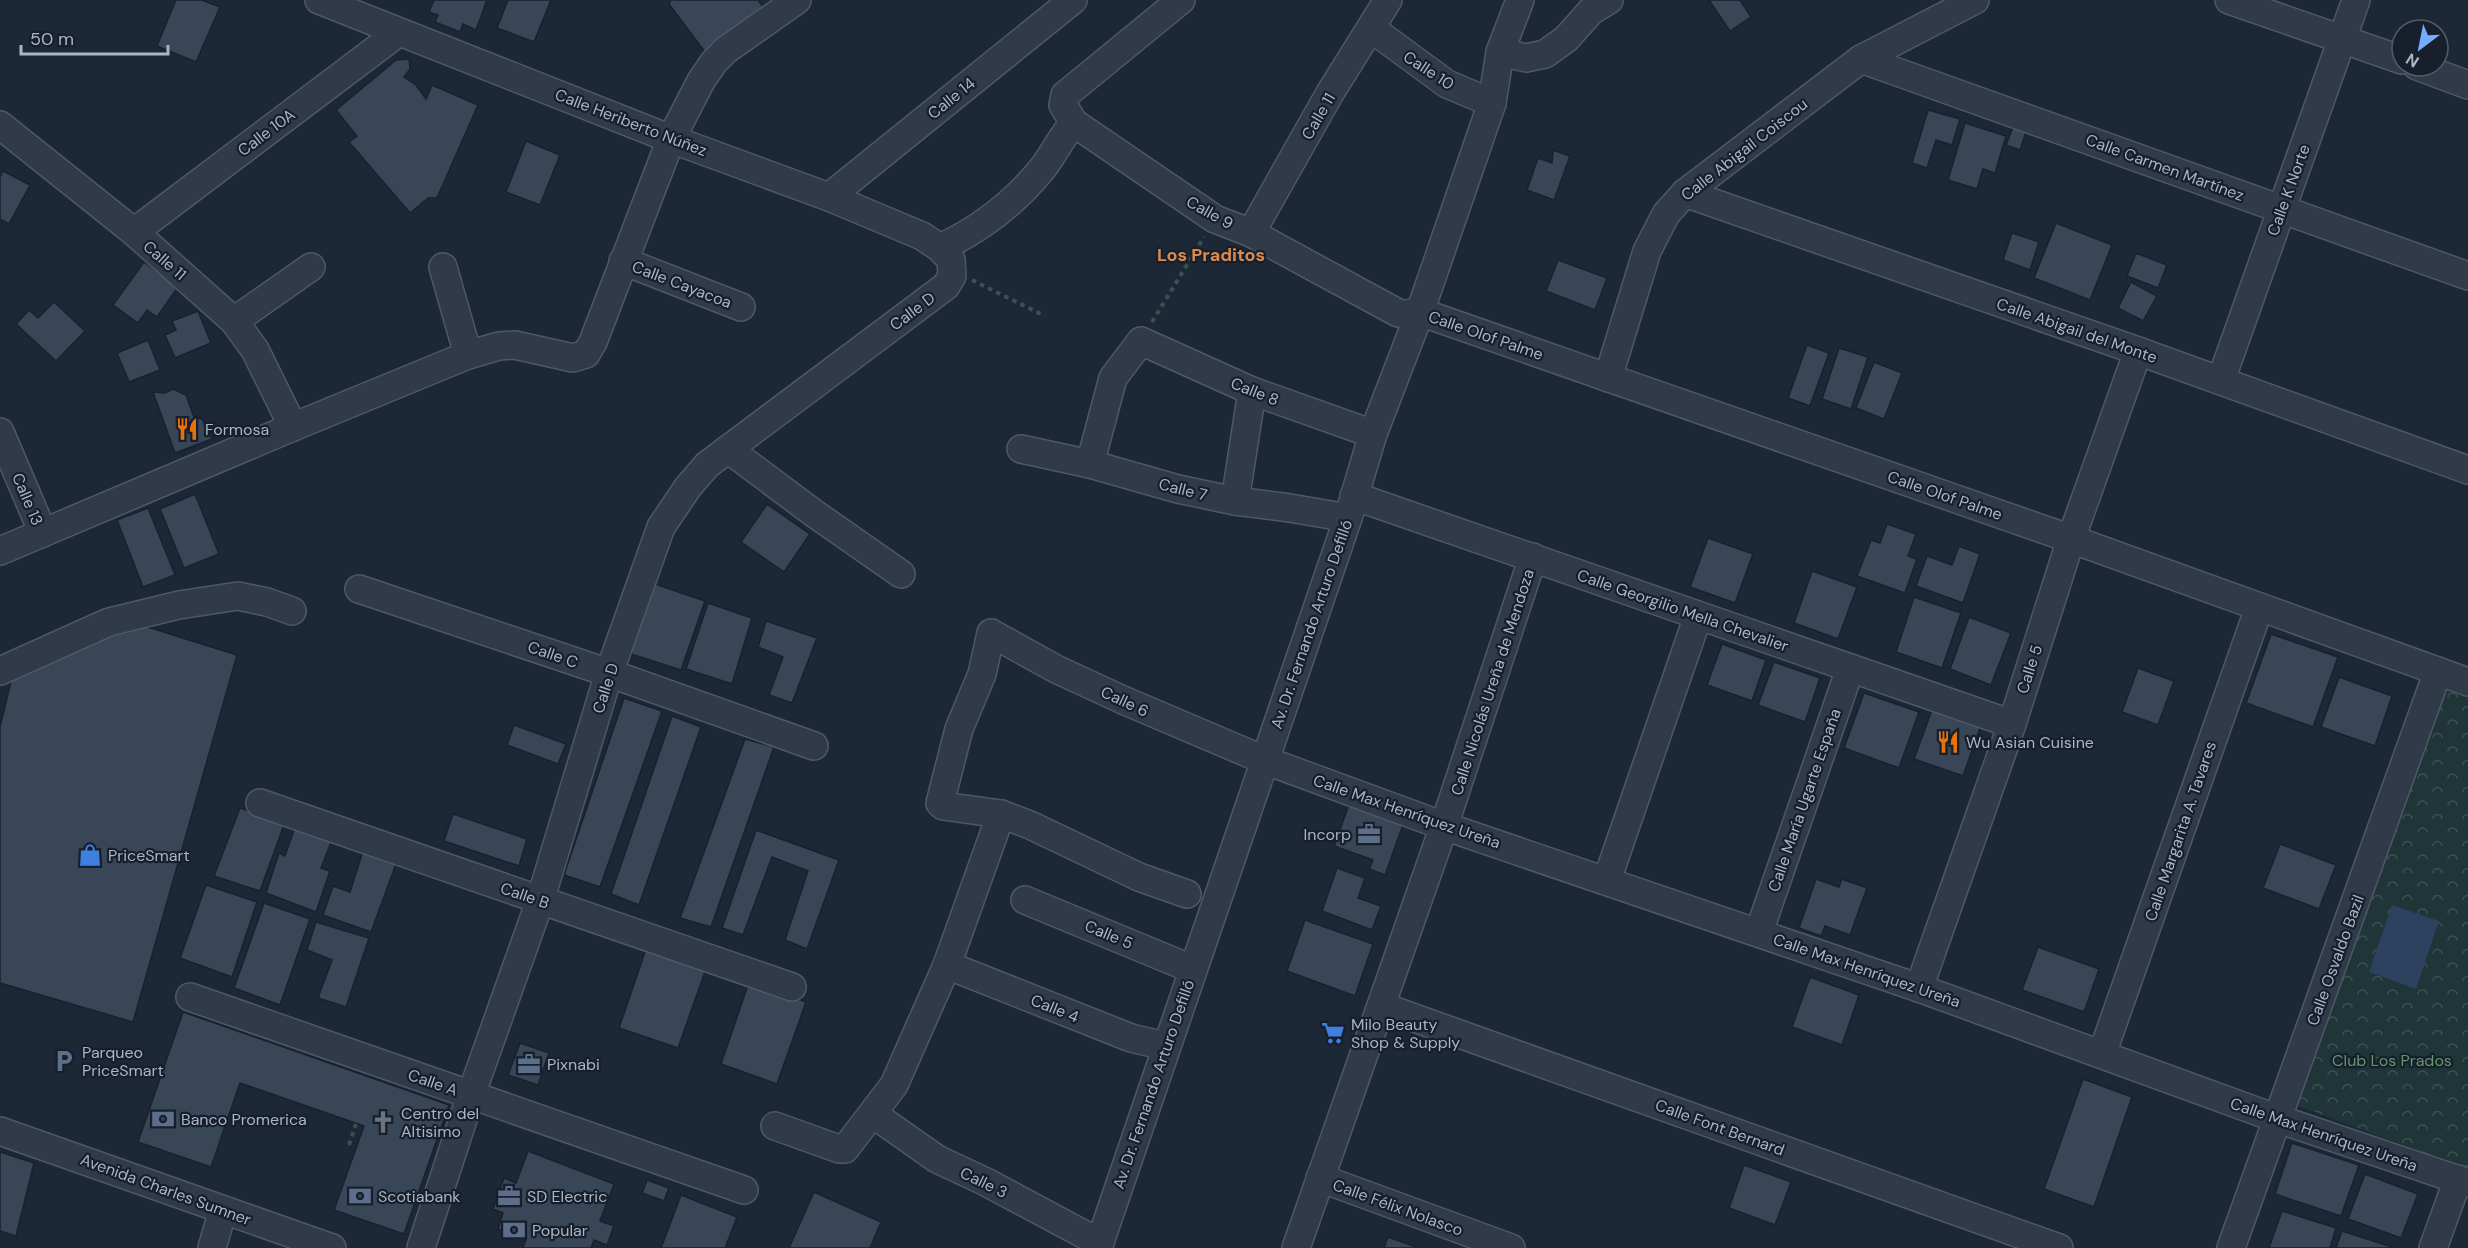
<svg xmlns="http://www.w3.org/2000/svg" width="2468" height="1248" viewBox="0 0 2468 1248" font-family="'DM Sans',sans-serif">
<defs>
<pattern id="forest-crowns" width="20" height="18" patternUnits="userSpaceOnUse" patternTransform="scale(1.5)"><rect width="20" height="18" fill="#1f3538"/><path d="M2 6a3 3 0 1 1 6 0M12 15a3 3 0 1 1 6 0" fill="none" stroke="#3d5053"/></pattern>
</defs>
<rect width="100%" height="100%" fill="#1d2837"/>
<!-- forest -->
<path fill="url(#forest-crowns)" d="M2442 682 2468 691V1169L2296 1105Z"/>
<!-- water -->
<path fill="#2d425e" d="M2392 905 2439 921 2416 989 2369 972Z"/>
<!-- building -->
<g fill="#394658" stroke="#19212e" stroke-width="1.5">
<path d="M176 0H202L220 7 196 62 157 46Z"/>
<path d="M434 0H487L476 30 463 24 460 32 435 22 438 15 429 12Z"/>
<path d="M508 0H551L534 42 497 28Z"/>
<path d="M671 0H758L764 8 705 52 669 4Z"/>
<path d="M1709 0H1740L1751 17 1730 31Z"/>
<path d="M409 59 410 69 404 77 416 85 426 99 432 85 478 105 437 198H428L410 213 349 142 357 136 336 110 396 60Z"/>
<path d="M1928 110 1960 119 1952 145 1936 140 1927 168 1912 163Z"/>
<path d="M1965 123 2006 136 1995 173 1983 169 1977 189 1948 180Z"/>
<path d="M2013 127 2026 132 2020 150 2006 145Z"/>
<path d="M526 141 560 155 540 205 506 192Z"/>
<path d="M1553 150 1570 156 1554 200 1527 190 1538 158 1552 163Z"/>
<path d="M3 171 30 185 9 224 0 219V177Z"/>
<path d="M2056 223 2112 245 2090 300 2034 278Z"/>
<path d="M2012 233 2039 242 2030 270 2003 260Z"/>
<path d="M2136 253 2167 265 2158 288 2127 276Z"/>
<path d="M1558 260 1607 278 1595 310 1546 291Z"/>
<path d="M144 262 178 287 157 317 147 310 138 323 113 305Z"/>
<path d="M2131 282 2157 296 2143 321 2118 308Z"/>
<path d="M54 302 85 331 56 361 16 324 29 310 38 318Z"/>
<path d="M198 311 211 343 175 358 165 335 176 330 172 321Z"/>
<path d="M148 340 160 370 129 382 117 353Z"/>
<path d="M1807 345 1829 353 1810 406 1788 398Z"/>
<path d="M1839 348 1868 357 1851 409 1822 399Z"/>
<path d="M1874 362 1902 373 1884 419 1856 408Z"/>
<path d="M173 389 186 395 194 417 202 419 212 439 175 453 153 392 165 393Z"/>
<path d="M195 494 219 554 184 568 160 509Z"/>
<path d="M767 504 810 534 784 572 741 542Z"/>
<path d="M148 508 175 575 143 587 117 520Z"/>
<path d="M1887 524 1916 534 1908 556 1917 559 1905 593 1857 576 1871 540 1880 543Z"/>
<path d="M1708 538 1753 554 1735 603 1690 587Z"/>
<path d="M1959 546 1980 554 1963 603 1916 586 1927 556 1952 565Z"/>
<path d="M1812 571 1857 587 1838 639 1794 623Z"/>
<path d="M652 583 705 601 681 670 628 653Z"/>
<path d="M1914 597 1961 613 1942 668 1896 652Z"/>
<path d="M708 603 752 618 732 684 686 669Z"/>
<path d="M106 614 237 655 133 1022 0 983V727L19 648Z"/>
<path d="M1969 617 2011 633 1991 685 1950 669Z"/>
<path d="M766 621 817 638 792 703 769 695 783 657 758 647Z"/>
<path d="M2271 634 2338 657 2313 727 2246 703Z"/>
<path d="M1722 644 1766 660 1752 701 1707 685Z"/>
<path d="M1774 662 1820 678 1805 722 1758 705Z"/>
<path d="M2138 668 2174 681 2158 725 2122 712Z"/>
<path d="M2339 677 2392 696 2375 746 2321 727Z"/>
<path d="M1864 693 1919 712 1899 768 1844 748Z"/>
<path d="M624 698 662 711 600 887 564 875Z"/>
<path d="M1933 707 1981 725 1963 776 1914 759Z"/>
<path d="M672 716 701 727 639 905 611 894Z"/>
<path d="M514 725 566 744 558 764 507 745Z"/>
<path d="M745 739 774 747 711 927 680 918Z"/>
<path d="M1350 802 1404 822 1385 875 1369 869 1373 860 1334 846Z"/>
<path d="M240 808 285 822 260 891 214 876Z"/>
<path d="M453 814 527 839 519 866 444 841Z"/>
<path d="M295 827 332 840 321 868 330 871 316 912 266 893 279 853 285 856Z"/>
<path d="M756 830 839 860 807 949 785 940 808 871 772 857 743 935 722 928Z"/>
<path d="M2280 844 2336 865 2319 909 2263 888Z"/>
<path d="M363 851 396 864 371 932 323 915 333 886 350 892Z"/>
<path d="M1337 868 1365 878 1358 898 1381 906 1372 930 1322 911Z"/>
<path d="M1816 879 1839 887 1842 879 1867 888 1850 935 1825 926 1821 936 1799 928Z"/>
<path d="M206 885 257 902 232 977 180 958Z"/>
<path d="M264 903 310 919 280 1005 234 988Z"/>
<path d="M1305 920 1373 944 1355 996 1287 971Z"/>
<path d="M316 922 369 938 346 1007 318 998 332 960 307 950Z"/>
<path d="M2038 947 2099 969 2084 1012 2022 990Z"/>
<path d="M646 949 706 969 678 1048 619 1028Z"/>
<path d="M1810 977 1859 995 1842 1045 1792 1027Z"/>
<path d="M749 982 806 1002 777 1084 721 1064Z"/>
<path d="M183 1012 449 1105 404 1234 334 1210 364 1126 240 1083 211 1167 138 1142Z"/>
<path d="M520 1043 549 1053 538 1085 508 1075Z"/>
<path d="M2083 1079 2132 1097 2094 1207 2044 1189Z"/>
<path d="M2292 1143 2359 1165 2341 1216 2275 1194Z"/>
<path d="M528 1151 614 1184 600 1221 614 1226 607 1245 594 1240 591 1248H525L523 1247 526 1240 498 1229 503 1213 493 1209 504 1178 516 1183Z"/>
<path d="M0 1152 34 1163 16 1236 0 1231Z"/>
<path d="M1744 1165 1791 1182 1775 1225 1729 1208Z"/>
<path d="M2365 1174 2418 1194 2401 1238 2348 1219Z"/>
<path d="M647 1180 669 1188 664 1201 642 1193Z"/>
<path d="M814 1192 881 1222 870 1248H789Z"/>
<path d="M681 1195 737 1217 725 1248H661Z"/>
<path d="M2282 1211 2336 1228 2330 1248H2269Z"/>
<path d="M2342 1231 2395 1248H2336Z"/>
<path d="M1388 1237 1419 1248H1384Z"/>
</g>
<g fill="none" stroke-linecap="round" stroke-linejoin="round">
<!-- minor casing -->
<g stroke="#4e5866" stroke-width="30">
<g id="minor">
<path d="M319 0 671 139 829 197 922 236 940 248 951 260 952 276 946 286 707 465 688 487 661 527 609 673 540 901 471 1095 421 1248"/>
<path d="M1181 0 1065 95 1063 105 1074 123 1215 219 1251 233 1398 313 1405 314 1420 312 2071 539 2468 682"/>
<path d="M2229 0 2402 60"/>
<path d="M1372 29 1447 84 1492 103"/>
<path d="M1500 52 1526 58 1545 54 1566 39 1591 11 1609 0"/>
<path d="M1861 59 2468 276"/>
<path d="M2417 66 2468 85"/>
<path d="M0 125 134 232 234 321 255 350 293 427"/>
<path d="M1685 193 2138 351 2468 470"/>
<path d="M829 197 1073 0"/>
<path d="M134 232 399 32"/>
<path d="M1251 233 1330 93 1388 0"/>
<path d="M940 248C979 230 1015 202 1042 169 1054 154 1061 137 1074 123"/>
<path d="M623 261 741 307"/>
<path d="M443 267 468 355"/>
<path d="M234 321 311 267"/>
<path d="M1608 378 1647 251 1666 214 1685 193 1861 59 1975 0"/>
<path d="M2221 380 2356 0"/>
<path d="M0 432 43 533"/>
<path d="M728 449 815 514 901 574"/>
<path d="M1021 449 1090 464 1178 489 1235 501 1290 508 1348 518"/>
<path d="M1090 464 1113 378 1141 341 1252 391 1373 434"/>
<path d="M1354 496 2012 724"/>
<path d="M1235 501 1252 391"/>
<path d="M0 551 293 427 468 355 499 346 515 345 573 358 586 354 593 342 671 139 701 81 714 62 726 50 797 0"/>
<path d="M359 589 609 673 814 746"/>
<path d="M0 671 109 622 179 605 238 596 267 602 292 611"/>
<path d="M260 803 792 987"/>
<path d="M1607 880 1698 616"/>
<path d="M1187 894 1139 877 1030 825 1001 814 943 806 940 803 959 729 982 674 991 633 1056 669 1123 700 1264 760 1444 826 1919 988 2278 1119 2468 1183"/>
<path d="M1025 900 1192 969"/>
<path d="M1759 932 1850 669"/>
<path d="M947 965 1131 1038 1165 1046"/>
<path d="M1919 988 2012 724 2071 539 2138 351"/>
<path d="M190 997 744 1190"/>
<path d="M1381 1006 2059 1248"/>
<path d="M2102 1054 2259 608"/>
<path d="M873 1114 937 1159 986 1182 1100 1243"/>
<path d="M775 1126 839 1149H845L894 1085 947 965 1001 814"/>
<path d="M0 1131 332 1248"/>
<path d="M1320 1178 1511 1248"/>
<path d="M212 1248 223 1210"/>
<path d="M1098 1248 1348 518 1373 434 1420 312 1492 103 1500 52 1520 0"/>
<path d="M1296 1248 1444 826 1533 557"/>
<path d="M2231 1248 2438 671"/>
<path d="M2433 1248 2458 1179"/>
</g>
</g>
<!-- path -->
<g stroke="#3a5153" stroke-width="4" stroke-dasharray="4.5 4.5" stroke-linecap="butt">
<path d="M972 280 1045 316"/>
<path d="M1152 322 1204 237"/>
<path d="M349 1145 356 1124"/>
</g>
<!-- minor -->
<use href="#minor" stroke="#313a48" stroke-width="27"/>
</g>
<!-- icons -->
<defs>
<g id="restaurant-bare" transform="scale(1.8)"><path d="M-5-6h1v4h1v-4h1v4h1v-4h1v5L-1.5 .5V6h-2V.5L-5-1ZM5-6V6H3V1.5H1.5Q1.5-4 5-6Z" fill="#e8710a" stroke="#171f2c" stroke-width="2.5" paint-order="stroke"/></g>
<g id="office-bare" transform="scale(1.8)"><path d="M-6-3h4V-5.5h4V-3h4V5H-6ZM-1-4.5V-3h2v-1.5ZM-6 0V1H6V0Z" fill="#5c6f8a" stroke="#171f2c" stroke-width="2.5" paint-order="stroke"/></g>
<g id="shop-bare" transform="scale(1.8)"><path d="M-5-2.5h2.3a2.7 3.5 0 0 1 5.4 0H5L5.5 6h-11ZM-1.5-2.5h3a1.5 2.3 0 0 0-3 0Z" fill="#3f7fe0" stroke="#171f2c" stroke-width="2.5" paint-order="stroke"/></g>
<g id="supermarket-bare" transform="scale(1.8)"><path d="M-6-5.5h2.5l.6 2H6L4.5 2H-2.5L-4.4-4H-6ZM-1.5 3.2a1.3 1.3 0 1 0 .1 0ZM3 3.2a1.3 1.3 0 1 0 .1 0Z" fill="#3f7fe0" stroke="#171f2c" stroke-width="2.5" paint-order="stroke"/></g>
<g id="parking-bare" transform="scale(1.8)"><path d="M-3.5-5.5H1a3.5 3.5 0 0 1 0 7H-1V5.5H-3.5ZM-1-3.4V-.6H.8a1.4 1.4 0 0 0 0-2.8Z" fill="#5c6f8a" stroke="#171f2c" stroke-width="2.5" paint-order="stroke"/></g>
<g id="bank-bare" transform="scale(1.8)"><path d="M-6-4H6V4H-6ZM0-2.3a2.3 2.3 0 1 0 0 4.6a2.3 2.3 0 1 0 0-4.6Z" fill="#5c6f8a" stroke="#171f2c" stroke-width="2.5" paint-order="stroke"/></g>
<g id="church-bare" transform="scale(1.8)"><path d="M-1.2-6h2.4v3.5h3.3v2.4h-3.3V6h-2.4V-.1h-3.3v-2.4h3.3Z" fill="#6b7280" stroke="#171f2c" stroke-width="2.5" paint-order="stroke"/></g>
</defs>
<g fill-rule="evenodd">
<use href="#restaurant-bare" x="187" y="429"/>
<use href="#restaurant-bare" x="1948" y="742"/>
<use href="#office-bare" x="1369" y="834"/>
<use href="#shop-bare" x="90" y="855"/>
<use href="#supermarket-bare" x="1333" y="1033"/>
<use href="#parking-bare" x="64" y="1061"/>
<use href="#office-bare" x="529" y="1064"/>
<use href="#bank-bare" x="163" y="1119"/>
<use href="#church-bare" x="383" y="1122"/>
<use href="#bank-bare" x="360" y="1196"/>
<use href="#office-bare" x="509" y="1196"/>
<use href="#bank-bare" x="514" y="1230"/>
</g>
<g text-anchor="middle" stroke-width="4.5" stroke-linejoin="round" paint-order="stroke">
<!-- street labels -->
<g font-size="16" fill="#aab5c5" stroke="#171f2c">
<text transform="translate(1429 70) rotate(33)" y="6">Calle 10</text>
<text transform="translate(951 98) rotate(-39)" y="6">Calle 14</text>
<text transform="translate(1318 116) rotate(-60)" y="6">Calle 11</text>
<text transform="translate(631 122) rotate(21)" y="6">Calle Heriberto Núñez</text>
<text transform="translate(266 132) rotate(-37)" y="6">Calle 10A</text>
<text transform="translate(1744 149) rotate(-38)" y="6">Calle Abigail Coiscou</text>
<text transform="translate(2165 167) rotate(20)" y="6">Calle Carmen Martínez</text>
<text transform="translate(2288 190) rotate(-70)" y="6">Calle K Norte</text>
<text transform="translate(1210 212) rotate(29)" y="6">Calle 9</text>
<text transform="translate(165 260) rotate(41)" y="6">Calle 11</text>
<text transform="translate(682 284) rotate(21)" y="6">Calle Cayacoa</text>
<text transform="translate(912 311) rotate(-37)" y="6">Calle D</text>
<text transform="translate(2077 330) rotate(19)" y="6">Calle Abigail del Monte</text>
<text transform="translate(1486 335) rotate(19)" y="6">Calle Olof Palme</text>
<text transform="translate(1255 391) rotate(22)" y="6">Calle 8</text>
<text transform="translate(1183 489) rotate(14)" y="6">Calle 7</text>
<text transform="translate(1945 495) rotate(19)" y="6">Calle Olof Palme</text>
<text transform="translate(28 499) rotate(67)" y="6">Calle 13</text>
<text transform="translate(1683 610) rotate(19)" y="6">Calle Georgilio Mella Chevalier</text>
<text transform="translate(1311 624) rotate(-71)" y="6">Av. Dr. Fernando Arturo Defilló</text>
<text transform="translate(553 654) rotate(19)" y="6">Calle C</text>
<text transform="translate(2029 669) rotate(-72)" y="6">Calle 5</text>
<text transform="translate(1492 682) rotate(-72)" y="6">Calle Nicolás Ureña de Mendoza</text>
<text transform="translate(605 688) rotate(-72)" y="6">Calle D</text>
<text transform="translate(1125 701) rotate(25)" y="6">Calle 6</text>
<text transform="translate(1804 800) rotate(-71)" y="6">Calle María Ugarte España</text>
<text transform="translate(1407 811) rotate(19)" y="6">Calle Max Henríquez Ureña</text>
<text transform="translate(2180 831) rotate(-71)" y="6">Calle Margarita A. Tavares</text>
<text transform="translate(525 895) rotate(19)" y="6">Calle B</text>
<text transform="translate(1109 934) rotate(23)" y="6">Calle 5</text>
<text transform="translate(2335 960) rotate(-70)" y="6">Calle Osvaldo Bazil</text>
<text transform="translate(1867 970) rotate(19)" y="6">Calle Max Henríquez Ureña</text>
<text transform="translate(1055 1008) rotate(22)" y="6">Calle 4</text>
<text transform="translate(433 1082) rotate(19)" y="6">Calle A</text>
<text transform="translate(1153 1084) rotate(-71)" y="6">Av. Dr. Fernando Arturo Defilló</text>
<text transform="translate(1720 1127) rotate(20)" y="6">Calle Font Bernard</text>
<text transform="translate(2324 1134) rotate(19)" y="6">Calle Max Henríquez Ureña</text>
<text transform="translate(984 1182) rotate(26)" y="6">Calle 3</text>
<text transform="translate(166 1189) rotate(20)" y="6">Avenida Charles Sumner</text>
<text transform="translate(1398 1207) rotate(20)" y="6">Calle Félix Nolasco</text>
</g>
<!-- poi labels -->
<g font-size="16" fill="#aab5c5" stroke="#171f2c" text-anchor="start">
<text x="205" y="435">Formosa</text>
<text x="1966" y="748">Wu Asian Cuisine</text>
<text x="1351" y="840" text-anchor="end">Incorp</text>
<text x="108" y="861">PriceSmart</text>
<text x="1351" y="1030">Milo Beauty<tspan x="1351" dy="18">Shop &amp; Supply</tspan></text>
<text x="82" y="1058">Parqueo<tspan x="82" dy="18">PriceSmart</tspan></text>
<text x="547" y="1070">Pixnabi</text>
<text x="401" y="1119">Centro del<tspan x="401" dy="18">Altisimo</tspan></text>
<text x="181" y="1125">Banco Promerica</text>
<text x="378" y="1202">Scotiabank</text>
<text x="527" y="1202">SD Electric</text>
<text x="532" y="1236">Popular</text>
</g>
<!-- park labels -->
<g font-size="16" fill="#61976d" stroke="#171f2c">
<text x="2392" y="1066">Club Los Prados</text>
</g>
<!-- neighbourhood labels -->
<g font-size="18" font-weight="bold" fill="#db8b4f" stroke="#171f2c">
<text x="1211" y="261">Los Praditos</text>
</g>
</g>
<!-- north arrow -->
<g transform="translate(2420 48) rotate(212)"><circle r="28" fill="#171f2c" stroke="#525b69" stroke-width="1.5"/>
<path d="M0-4.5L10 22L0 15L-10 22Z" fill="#75acff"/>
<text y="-9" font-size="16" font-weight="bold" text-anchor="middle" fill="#aab5c5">N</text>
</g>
<!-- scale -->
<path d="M21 45v9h147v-9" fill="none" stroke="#aab5c5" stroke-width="3"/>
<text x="30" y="45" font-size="18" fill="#aab5c5" stroke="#171f2c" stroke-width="4.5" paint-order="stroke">50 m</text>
</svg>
